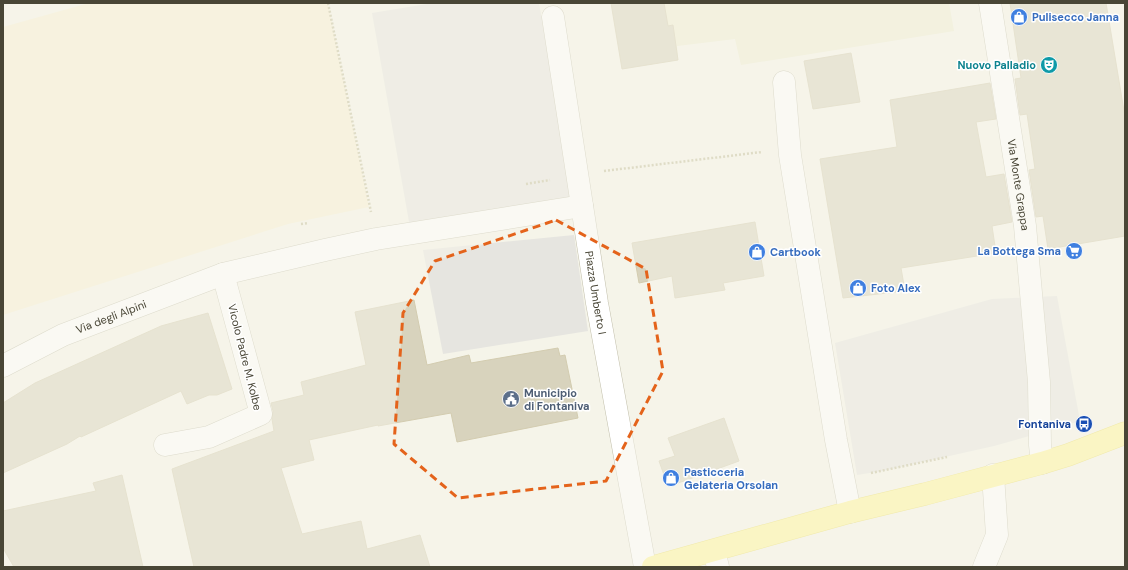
<svg xmlns="http://www.w3.org/2000/svg" width="1128" height="570" viewBox="0 0 1128 570" font-family="'DM Sans',sans-serif">
<rect width="100%" height="100%" fill="#f5f4e9"/>
<!-- commercial -->
<path fill="#f8f0d3" d="M89 3H328L369 207 288 224 3 315V27Z"/>
<!-- education -->
<path fill="#efedd2" d="M612 3H949L954 31 741 65 735 39 677 46 678 60 622 69Z"/>
<!-- parking -->
<g fill="#e6e5e0">
<path d="M433 3H539L575 216 411 233 372 13Z"/>
<path d="M574 235 588 331 443 354 423 250Z"/>
<path d="M1057 296 1080 421 1040 433 994 446 882 471 857 475 835 343 992 299Z"/>
</g>
<!-- building -->
<g fill="#d8d3bd" stroke="#d3ccb0">
<path d="M611 3H664L668 26 673 25 678 60 622 69Z"/>
<path d="M1010 3H1106L1125 117V236L1048 249 1043 216 1036 217 1029 170 1035 169 1027 114 1020 115 1015 79 1021 78Z"/>
<path d="M851 53 860 102 813 109 804 61Z"/>
<path d="M990 83 996 119 976 122 986 177 1004 174 1012 222 992 226 996 253 901 268 905 291 843 298 820 159 897 147 890 100Z"/>
<path d="M755 222 764 276 723 283 725 290 675 298 672 276 639 283 632 243Z"/>
<path d="M414 300 427 365 469 355 471 363 558 348 560 356 565 355 578 418 457 442 451 413 378 426V425L309 440 314 460 281 468 302 534 361 521 367 549 420 535 430 567H194L172 469 274 431 272 419 273 411 271 403 304 395 301 382 366 365 355 312Z"/>
<path d="M208 313 232 389 217 395H209L187 404 181 391 81 437 80 436 67 444 3 473V403L35 383 161 326Z"/>
<path d="M724 418 739 461 684 481 668 486 659 461 675 456 668 438Z"/>
<path d="M122 475 143 567H14L3 548V511L96 491 93 483Z"/>
</g>
<g fill="none" stroke-linecap="round" stroke-linejoin="round">
<!-- minor casing -->
<g stroke="#c1beaa" stroke-width="23">
<g id="minor">
<path id="s1" d="M990 3 1025 226 1039 382 1040 445 1042 463"/>
<path id="s2" d="M553 17 597 303 645 567"/>
<path d="M784 82 790 155 836 440 850 512"/>
<path id="s3" d="M3 366 63 335 223 274 325 250 376 239 582 206"/>
<path d="M165 445 209 437 261 414 223 274"/>
<path d="M714 551 718 567"/>
<path d="M984 567 997 535 993 475"/>
</g>
</g>
<!-- major casing -->
<g stroke="#ebdd61" stroke-width="23">
<path id="major" d="M653 567 850 512 925 494 1042 463 1068 455 1125 433"/>
</g>
<!-- path -->
<g stroke="#c4be9b" stroke-width="2.5" stroke-dasharray="2 2" stroke-linecap="butt">
<path d="M328 3 371 212"/>
<path d="M604 171 762 152"/>
<path d="M526 184 550 180"/>
<path d="M301 224 308 223"/>
<path d="M871 473 947 457"/>
</g>
<!-- minor -->
<use href="#minor" stroke="#fff" stroke-width="22"/>
<!-- major -->
<use href="#major" stroke="#fff698" stroke-width="22"/>
</g>
<!-- marked area -->
<path d="M0 0H1128V570H0ZM556 220 646 269 663 371 606 481 458 498 394 444 403 313 435 261Z" fill="#f5f4e9" fill-opacity=".55" fill-rule="evenodd"/>
<path fill="none" stroke="#e4631b" stroke-width="3" stroke-dasharray="8 5" stroke-linejoin="round" d="M556 220 646 269 663 371 606 481 458 498 394 444 403 313 435 261Z"/>
<!-- icons -->
<defs>
<g id="shop-disc" transform="scale(0.9)"><circle r="9.5" fill="#3f7fe0" stroke="#fff"/><path d="M-5-2.5h2.3a2.7 3.5 0 0 1 5.4 0H5L5.5 6h-11ZM-1.5-2.5h3a1.5 2.3 0 0 0-3 0Z" fill="#fff"/></g>
<g id="theatre-disc" transform="scale(0.9)"><circle r="9.5" fill="#0f9aa8" stroke="#fff"/><path d="M-5-5.5Q0-4 5-5.5V0Q5 5 0 6Q-5 5-5 0ZM-3.3-2.5H-1v1.5H-3.3ZM1-2.5H3.3v1.5H1ZM-2.8 1Q0 5.5 2.8 1Z" fill="#fff"/></g>
<g id="supermarket-disc" transform="scale(0.9)"><circle r="9.5" fill="#3f7fe0" stroke="#fff"/><path d="M-6-5.5h2.5l.6 2H6L4.5 2H-2.5L-4.4-4H-6ZM-1.5 3.2a1.3 1.3 0 1 0 .1 0ZM3 3.2a1.3 1.3 0 1 0 .1 0Z" fill="#fff"/></g>
<g id="civic-disc" transform="scale(0.9)"><circle r="9.5" fill="#5c6f8a" stroke="#fff"/><path d="M-.6-6.5H3V-4.5H.6V-3L4-1V1h2V6H-6V1h2V-1L-.6-3ZM-1.2 2.5V6h2.4V2.5Z" fill="#fff"/></g>
<g id="bus-disc" transform="scale(0.9)"><circle r="9.5" fill="#1a4fb4" stroke="#fff"/><path d="M-5-6H5V4H4V6H2V4H-2V6H-4V4H-5ZM-3.5-4V0h7V-4ZM-3.5 1.2v1.5H-2V1.2ZM2 1.2v1.5H3.5V1.2Z" fill="#fff"/></g>
</defs>
<g fill-rule="evenodd">
<use href="#shop-disc" x="1019" y="17"/>
<use href="#theatre-disc" x="1049" y="65"/>
<use href="#supermarket-disc" x="1074" y="251"/>
<use href="#shop-disc" x="757" y="252"/>
<use href="#shop-disc" x="858" y="288"/>
<use href="#civic-disc" x="511" y="399"/>
<use href="#bus-disc" x="1084" y="424"/>
<use href="#shop-disc" x="671" y="478"/>
</g>
<g text-anchor="middle" stroke-width="3" stroke-linejoin="round" paint-order="stroke">
<!-- shop labels -->
<g font-size="11" font-weight="bold" fill="#366cbe" stroke="#fff" text-anchor="start">
<text x="1032" y="21">Pulisecco Janna</text>
<text x="1061" y="255" text-anchor="end">La Bottega Sma</text>
<text x="770" y="256">Cartbook</text>
<text x="871" y="292">Foto Alex</text>
<text x="684" y="476">Pasticceria<tspan x="684" dy="13">Gelateria Orsolan</tspan></text>
</g>
<!-- culture labels -->
<g font-size="11" font-weight="bold" fill="#0d838f" stroke="#fff" text-anchor="end">
<text x="1036" y="69">Nuovo Palladio</text>
</g>
<!-- street labels -->
<g font-size="11" fill="#494636" stroke="#fff">
<text dy="4" stroke="none"><textPath href="#s1" startOffset="184">Via Monte Grappa</textPath></text>
<text dy="4" stroke="none"><textPath href="#s2" startOffset="279">Piazza Umberto I</textPath></text>
<text dy="4" stroke="none"><textPath href="#s3" startOffset="119">Via degli Alpini</textPath></text>
<text transform="translate(245 357) rotate(76)" y="4">Vicolo Padre M. Kolbe</text>
</g>
<!-- service labels -->
<g font-size="11" font-weight="bold" fill="#4e5e75" stroke="#fff" text-anchor="start">
<text x="524" y="397">Municipio<tspan x="524" dy="13">di Fontaniva</tspan></text>
</g>
<!-- transit labels -->
<g font-size="11" font-weight="bold" fill="#164399" stroke="#fff" text-anchor="end">
<text x="1071" y="428">Fontaniva</text>
</g>
</g>
<!-- border -->
<rect width="1128" height="570" fill="none" stroke="#494636" stroke-width="8"/>
</svg>
